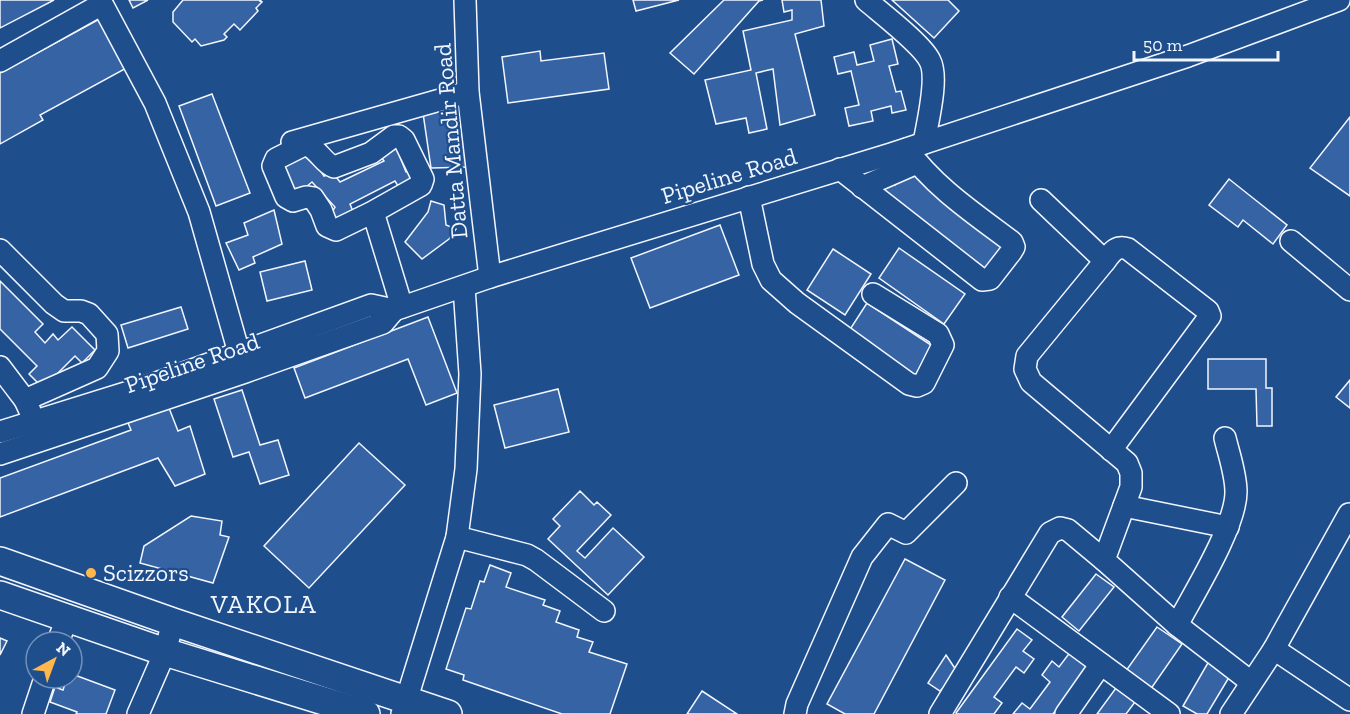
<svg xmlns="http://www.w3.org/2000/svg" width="1350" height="714" viewBox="0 0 1350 714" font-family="'Zilla Slab',serif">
<rect width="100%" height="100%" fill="#1f4e8c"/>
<!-- building -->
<g fill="#3563a3" stroke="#f2f6ff" stroke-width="1.5">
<path d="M0 0H54L0 28Z"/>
<path d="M129 0H148L133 8Z"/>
<path d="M183 0H261L260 1 262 2 256 8 258 11 240 30 234 24 224 34 227 37 224 40 201 46 195 39 192 42 173 22V12Z"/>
<path d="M633 0H679L636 11Z"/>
<path d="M724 0H763L759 1 694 74 670 53Z"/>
<path d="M782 0H821L824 26 795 34 815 115 780 125 773 69 756 73 767 129 749 133 746 118 716 124 705 80 751 70 743 31 792 20V10L784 12Z"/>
<path d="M892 0H948L959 11 934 38Z"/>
<path d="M105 16 132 65 40 115 43 120 0 144V73Z"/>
<path d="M892 39 898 64 889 66 896 92 901 91 906 110 892 113 891 106 871 111 873 121 849 126 845 108 859 105 851 71 838 74 834 57 854 52 857 65 874 61 870 45Z"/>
<path d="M540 51 541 61 604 53 609 89 508 103 502 57Z"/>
<path d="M212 94 250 193 216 206 179 106Z"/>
<path d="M465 102 473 167 431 168 423 113Z"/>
<path d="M1350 117V196L1310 168Z"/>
<path d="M396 139 404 148 400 157 406 172 417 170 421 181 401 191 395 181 350 204 354 214 337 226 328 219 335 207 312 182 299 193 291 196 278 164 305 147 324 176 333 173 340 182 384 161 377 152Z"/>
<path d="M908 168 1008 246 984 277 879 196 890 182 895 185Z"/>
<path d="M1229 179 1287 225 1273 244 1243 220 1238 227 1209 205Z"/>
<path d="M431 201 444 205 446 225 456 229 449 239 422 259 405 242 428 212Z"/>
<path d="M274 210 282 244 253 257 255 263 239 270 226 243 248 235 244 223Z"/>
<path d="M720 225 739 275 650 308 631 258Z"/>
<path d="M899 248 965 294 944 324 879 278Z"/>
<path d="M833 249 871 274 845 315 807 290Z"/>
<path d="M305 261 312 290 267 301 260 272Z"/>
<path d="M0 281 43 324 35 332 45 343 53 334 58 340 72 327 95 350 82 363 75 356 43 388 29 374 37 366 0 329Z"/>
<path d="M867 303 934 347 914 378 847 334Z"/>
<path d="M181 307 188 329 128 348 121 325Z"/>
<path d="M428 317 457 393 426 405 408 359 305 398 294 368Z"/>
<path d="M1208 359H1266V388H1272V426H1257L1256 389H1208Z"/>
<path d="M1350 380V408L1336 397Z"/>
<path d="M558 389 569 432 505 448 494 405Z"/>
<path d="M242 390 260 445 278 440 289 475 260 484 249 452 233 457 214 399Z"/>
<path d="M169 408 178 431 190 426 205 474 175 486 158 458 0 517V478L131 430 128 423Z"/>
<path d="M359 443 405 485 309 588 264 546Z"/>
<path d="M580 491 594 505 597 502 611 515 577 551 585 558 613 528 644 557 608 595 548 539 560 526 553 519Z"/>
<path d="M191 516 222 521 220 535 229 537 213 583 140 563 144 546Z"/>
<path d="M905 559 945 580 874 714H845L827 704Z"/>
<path d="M490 565 511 573 506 587 545 600 543 605 560 611 556 622 579 630 577 637 593 642 589 652 627 664 610 714H562L463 680 464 675 446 669 466 608 471 609 480 581 484 582Z"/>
<path d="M1096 574 1114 587 1079 631 1062 617Z"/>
<path d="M1157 627 1182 644 1148 693 1123 675Z"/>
<path d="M1017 629 1032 640 1023 651 1034 659 1024 673 1016 667 994 697 1002 703 994 714H957L956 713Z"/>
<path d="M0 638 7 641 0 655Z"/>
<path d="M1071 651 1089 665 1053 714H1013L1022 703 1030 709 1050 682 1042 675 1052 661 1059 667Z"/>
<path d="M946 655 958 673 940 691 928 683Z"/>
<path d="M1209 661 1231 674 1207 714H1197L1183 706Z"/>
<path d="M72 674 115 690 106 714H76L77 712 50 702 55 687 63 690 67 678H72Z"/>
<path d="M1116 688 1135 702 1126 714H1097Z"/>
<path d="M702 691 737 714H687Z"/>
</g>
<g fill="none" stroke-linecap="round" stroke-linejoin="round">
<!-- minor casing -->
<g stroke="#f2f6ff" stroke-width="24">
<g id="minor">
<path d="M100 0 155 103 199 212 243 367"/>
<path d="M465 0 468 92 490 277"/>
<path d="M866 0C881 13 923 45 930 61 939 78 927 124 924 143"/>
<path d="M0 61 102 4"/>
<path d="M292 142 468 92"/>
<path d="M840 169 982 280 990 279 1011 252 1014 247 1012 242C975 214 934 187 907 149"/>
<path d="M862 187 917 163"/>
<path d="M749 197 763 264 771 280 797 303 909 384 917 386 924 383 943 345 938 334 873 294"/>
<path d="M1041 200 1105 261 1027 356 1025 369 1031 382 1127 463 1131 473V487L1104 560 1177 625 1251 682"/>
<path d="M373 212 421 185 423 179 404 140 399 136H394L371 153 334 167C323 163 319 150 306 144L276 159 273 166 286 197 293 201 306 197 313 198 321 210 327 226 336 230 373 212 402 307"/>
<path d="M1291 241 1350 290"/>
<path d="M0 250 54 304 64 311H81L89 314 107 334 108 351 97 368 25 400"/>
<path d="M1105 261C1112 252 1116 245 1128 249L1208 311 1210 316 1111 450"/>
<path d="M0 367 25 400 30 411"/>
<path d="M0 432 148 386 371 305 394 310 490 277 891 154 1188 56 1339 0"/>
<path d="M0 454 245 372 383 323 394 310"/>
<path d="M1124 506 1228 527"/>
<path d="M457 537 527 555 536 560 604 611"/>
<path d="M1010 597 1169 714"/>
<path d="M1177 625C1194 593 1236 526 1236 492 1236 474 1229 455 1225 438"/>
<path d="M58 642 67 618"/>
<path d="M1274 649 1350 700"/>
<path d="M33 714 45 678"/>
<path d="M138 714 165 652 173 622"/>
<path d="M402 714 457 537 466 469 470 374 464 287"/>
<path d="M795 714 797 704 862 557 888 524 906 533 956 483"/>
<path d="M940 714 1050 533 1060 528 1068 530 1104 560"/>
<path d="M1066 714 1101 664"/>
<path d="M1231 714 1274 649 1349 514"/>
</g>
</g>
<!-- major casing -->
<g stroke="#f2f6ff" stroke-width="30">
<g id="major">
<path d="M0 561 173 622 448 714"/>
<path d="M0 595 165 652 366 714"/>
</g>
</g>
<!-- minor -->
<use href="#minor" stroke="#1f4e8c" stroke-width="21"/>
<!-- major -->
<use href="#major" stroke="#1f4e8c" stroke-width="27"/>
</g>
<!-- markers -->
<circle fill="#ffb74d" stroke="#1f4e8c" stroke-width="2" cx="91" cy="573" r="6"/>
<g text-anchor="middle" stroke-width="4.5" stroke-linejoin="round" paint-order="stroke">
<!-- street labels -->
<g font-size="24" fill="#f2f6ff" stroke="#1f4e8c">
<text transform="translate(451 141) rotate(-95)" y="8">Datta Mandir Road</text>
<text transform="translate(729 176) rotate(-17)" y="8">Pipeline Road</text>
<text transform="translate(192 363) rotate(-19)" y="8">Pipeline Road</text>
</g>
<!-- poi labels -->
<g font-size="24" fill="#f2f6ff" stroke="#1f4e8c" text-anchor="start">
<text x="103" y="581">Scizzors</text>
</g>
<!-- neighbourhood labels -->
<g font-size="26" letter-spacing="1.5" fill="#f2f6ff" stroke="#1f4e8c">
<text x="264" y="613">VAKOLA</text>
</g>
</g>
<!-- north arrow -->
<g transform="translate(54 660) rotate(41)"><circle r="28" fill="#1f4e8c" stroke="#7391ba" stroke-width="1.5"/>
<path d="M0-4.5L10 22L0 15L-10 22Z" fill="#ffb74d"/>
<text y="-9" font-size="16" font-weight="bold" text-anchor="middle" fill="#f2f6ff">N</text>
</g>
<!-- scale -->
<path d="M1134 51v9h144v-9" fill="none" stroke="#f2f6ff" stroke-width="3"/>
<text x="1143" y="51" font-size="18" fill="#f2f6ff" stroke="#1f4e8c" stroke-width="4.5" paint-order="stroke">50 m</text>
</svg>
